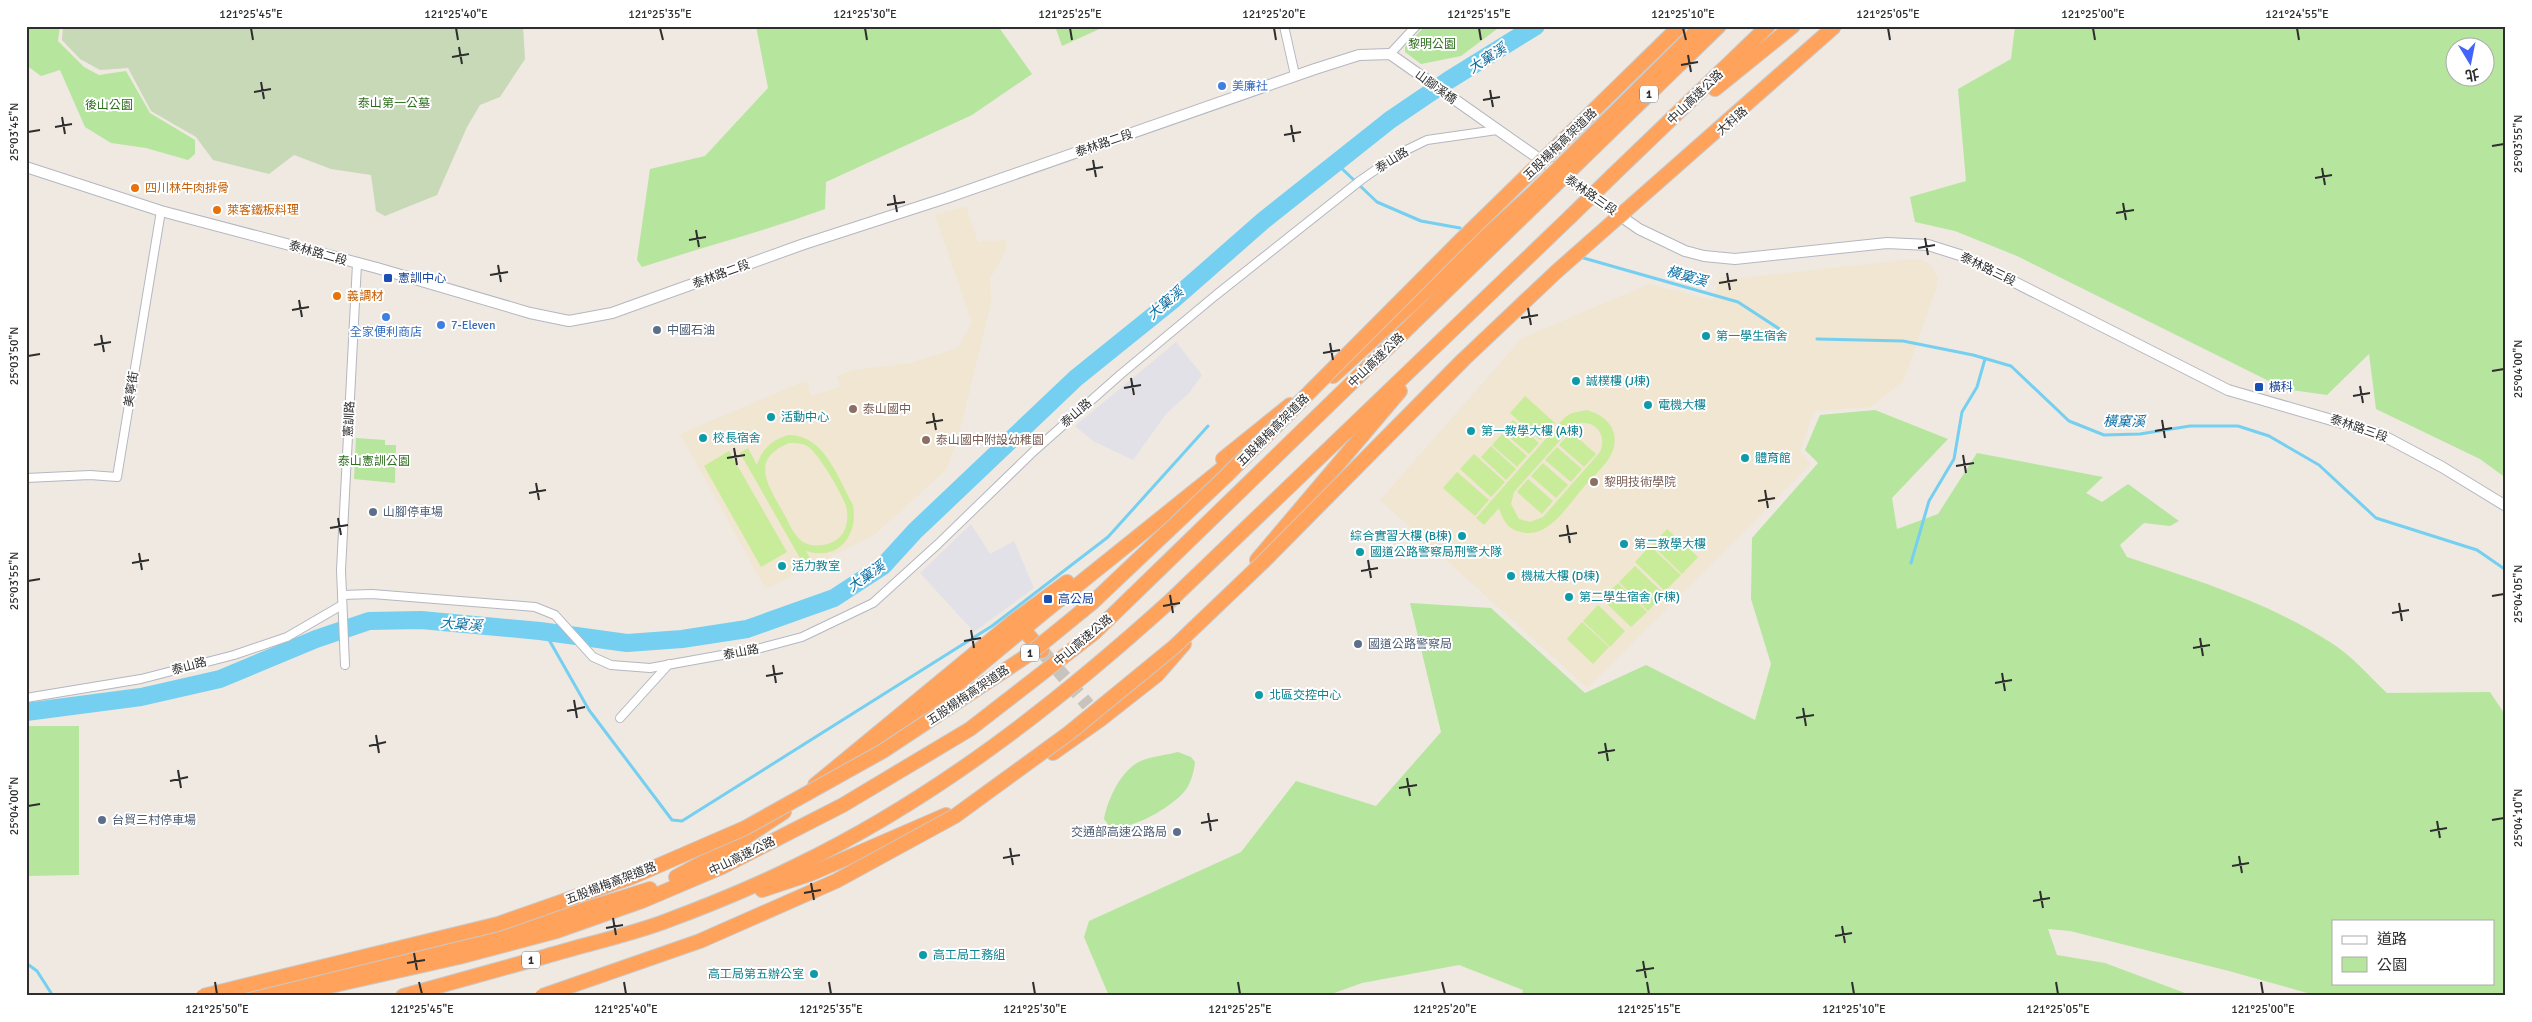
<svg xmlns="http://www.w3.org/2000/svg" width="2532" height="1022" viewBox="0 0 2532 1022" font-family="Signika,'Noto Sans TC',sans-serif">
<rect width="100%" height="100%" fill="#efe9e1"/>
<!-- industrial -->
<g fill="#e3e1e8">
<path d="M1176 342 1202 375 1189 393 1166 414 1133 460 1093 441 1075 426Z"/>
<path d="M971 524 990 554 1014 541 1034 588 974 632 920 573Z"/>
</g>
<!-- education -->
<g fill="#f0e6d1">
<path d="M966 206 978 242 1005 240 1007 248 990 279 991 302 962 422 947 469 874 535 766 589 680 434 800 383 807 381 811 396 840 387 837 376 854 370 911 363 958 348 972 323 935 215Z"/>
<path d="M1913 259 1922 260 1931 265 1938 278 1937 286 1904 380 1871 407 1814 411 1800 451 1811 464 1587 688 1380 500 1522 338 1649 284 1713 300 1720 277 1741 278Z"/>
</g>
<!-- green -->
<g fill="#b6e59e" fill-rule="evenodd">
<path d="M26 26H60L58 41 84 67 99 75 126 71 150 113 195 140V154L188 160 146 148 111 143 85 127 60 70 41 76 26 65Z"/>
<path d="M756 26H1007L1000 29 1032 74 972 115 826 182 825 209C765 231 703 247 642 267L637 260 650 169 705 156 768 88Z"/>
<path d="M1055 26H1106L1062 46Z"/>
<path d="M1425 26H1501L1461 56 1421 64 1405 52V47Z"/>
<path d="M2015 26H2506V478L2480 459 2376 409 2369 354 2327 395 2285 389 2017 256 1955 231 1915 222 1910 197 1966 181 1958 89 2011 59ZM2454 48H2484V78H2454Z"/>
<path d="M1875 410 1948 439 1892 498 1897 529 1938 514 1977 453 2103 477 2086 493 2102 502 2128 484 2179 521 2170 526 2144 523 2120 545 2127 557C2196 580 2268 602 2330 642 2351 655 2369 676 2387 693L2490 692 2506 716V996H2318L2229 971 2070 931 2048 929 2057 955 2105 963 2193 996H1522L1523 990 1459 965 1362 983 1326 996H1109L1084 937 1089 921 1241 852 1296 781 1376 806 1441 732 1410 603 1491 608 1585 693 1646 665 1755 720 1771 664 1751 599 1752 538 1818 463 1805 450 1820 415ZM2333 921H2493V983H2333Z"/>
<path d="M356 438 385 440V445H396L395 483 354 479Z"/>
<path d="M26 726H79V875L26 876Z"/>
<path d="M1178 752 1191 757 1195 762C1194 771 1192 779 1187 788 1176 805 1130 832 1110 827L1104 819C1108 798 1122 768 1143 760 1154 756 1167 755 1178 752Z"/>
</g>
<!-- cemetery -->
<path fill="#c8d9b8" d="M63 26H523L525 59 500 97 480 105 467 127 437 195 385 216 376 211 371 175 331 169 294 155 269 174 213 160 196 137 151 111 128 68 100 70 80 59 62 40Z"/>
<!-- pitch -->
<g fill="#c9ec9a" fill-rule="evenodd">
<path d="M1525 396 1555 423 1540 440 1510 413Z"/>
<path d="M1587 410C1604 415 1618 427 1614 446 1611 462 1593 476 1583 488 1566 507 1547 542 1517 531 1507 528 1502 518 1499 508L1484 525 1476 518 1565 417 1572 413ZM1579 423C1597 421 1607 436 1600 452L1543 517 1530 522 1519 519 1511 504 1514 492 1573 426Z"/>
<path d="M1513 420 1539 443 1529 454 1503 432Z"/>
<path d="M1571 432 1596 454 1584 467 1559 445Z"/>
<path d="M1502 434 1527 456 1517 467 1492 445Z"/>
<path d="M788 435C824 434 838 478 853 505 858 535 840 561 806 551L813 563 805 567 740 453 748 448 757 465C762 449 772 440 788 435ZM789 443C795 443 802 443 807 446 818 452 842 494 846 506 848 513 848 522 845 529 840 544 817 550 803 542 794 536 789 523 784 514 769 486 748 460 789 443Z"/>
<path d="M1491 446 1516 469 1506 480 1481 457Z"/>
<path d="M1557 447 1582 469 1571 482 1545 460Z"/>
<path d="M729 451 787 552 761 567 704 466Z"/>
<path d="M1474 454 1505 482 1491 497 1460 469Z"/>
<path d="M1543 463 1568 485 1556 498 1531 476Z"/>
<path d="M1457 472 1489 500 1475 516 1443 488Z"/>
<path d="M1528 479 1553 501 1542 514 1517 492Z"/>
<path d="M1667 529 1698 557 1682 574 1652 545Z"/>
<path d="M1650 546 1681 575 1665 591 1635 562Z"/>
<path d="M1635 566 1664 594 1648 611 1619 582Z"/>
<path d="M1618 583 1647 612 1631 627 1602 599Z"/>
<path d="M1598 605 1625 631 1610 647 1583 621Z"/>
<path d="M1582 622 1609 647 1593 664 1567 639Z"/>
</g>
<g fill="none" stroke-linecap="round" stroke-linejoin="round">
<!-- stream -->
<g stroke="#75cff0" stroke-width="3">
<path d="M1336 163 1377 202 1421 221 1460 228"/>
<path d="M1580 257 1738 302 1781 330"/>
<path d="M1817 339 1903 341 1973 355 2011 366 2069 421 2104 435 2140 434 2190 426H2238L2269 436 2319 465 2376 518 2477 550 2506 570"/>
<path d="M1911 563 1929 501 1954 459 1962 412 1977 387 1985 359"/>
<path d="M544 631 589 710 672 820 682 821 992 626 1108 537 1208 426"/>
<path d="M26 963 37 971 53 996"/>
</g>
<!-- river -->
<path stroke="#75cff0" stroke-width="18" d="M26 712 141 697 220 679 316 639 369 621 421 620 540 631 627 643 682 639 747 629 834 598 883 566 915 531 1076 378 1174 299 1264 220 1390 120 1449 80 1536 26"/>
<!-- highway-tunnel -->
<path stroke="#c8c4bd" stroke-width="14" stroke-dasharray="14 7" stroke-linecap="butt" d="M1042 651 1088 705"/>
<!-- street casing -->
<g stroke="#b4b7c1" stroke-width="10">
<g id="street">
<path d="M1284 26 1295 75"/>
<path d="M1390 54 1416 26"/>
<path d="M26 478 90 475 117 477 161 211"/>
<path d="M342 595 372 594 535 607 555 615 593 657 611 665 650 668 761 648 802 637 873 603 938 544 1034 451 1121 374 1216 295 1361 180 1398 154 1427 140 1497 130"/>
<path d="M345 665 341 570 357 264"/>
<path d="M26 698 141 679 234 655 287 637 342 605"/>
<path d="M620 718 669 664"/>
</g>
</g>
<!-- secondary casing -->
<g stroke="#b4b7c1" stroke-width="12">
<path id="secondary" d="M26 167 161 211 377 268 530 313 569 321 612 313 804 244 946 198 1315 69 1359 55 1390 54 1639 229 1685 251 1704 256 1735 259 1887 243 1928 245 1963 256 2228 390 2380 434 2442 467 2506 506"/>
</g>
<!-- highway casing -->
<g stroke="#c9c9c9" stroke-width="16">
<g id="highway">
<path d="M1715 89 1793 26"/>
<path d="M1573 154 1702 26"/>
<path d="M1580 161 1719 26"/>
<path d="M1613 175 1768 26"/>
<path d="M1333 376 1533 193"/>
<path d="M1223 459 1290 405"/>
<path d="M1257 560 1400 391"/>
<path d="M1023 629 1042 651"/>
<path d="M1053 753 1101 719 1157 675 1184 644"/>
<path d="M861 758 938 700 1044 612 1238 456"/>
<path d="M815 785 1014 621 1067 582"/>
<path d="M676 877 728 849 784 812"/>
<path d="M762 890 810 874 946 815"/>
<path d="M244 996C381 964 517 932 650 889"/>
<path d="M286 996 459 957 557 931 642 901 722 867 843 805 970 729 1094 633 1540 200"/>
<path d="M403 996C451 983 499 969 547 956 584 945 624 936 661 923 707 906 754 887 798 865 936 798 1056 704 1169 602L1570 217"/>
</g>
</g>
<!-- street -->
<use href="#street" stroke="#fff" stroke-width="8"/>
<!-- secondary -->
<use href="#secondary" stroke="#fff" stroke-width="10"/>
<!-- highway -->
<use href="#highway" stroke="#ffa35c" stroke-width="14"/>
<!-- highway-bridge casing -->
<g stroke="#c9c9c9" stroke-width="16" stroke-linecap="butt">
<g id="highway-bridge">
<path d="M1533 193 1573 154"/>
<path d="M1540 200 1580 161"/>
<path d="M1570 217 1613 175"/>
<path d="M203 996 498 924 632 877 745 828 883 751 1028 655 1093 602 1226 476 1459 242 1680 26"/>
<path d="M542 996 700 941 836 881 955 816 1069 733 1174 647 1263 562 1463 360 1556 272 1835 26"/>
</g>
</g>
<!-- highway-bridge -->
<use href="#highway-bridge" stroke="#ffa35c" stroke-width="14"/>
</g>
<!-- ticks -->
<path fill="none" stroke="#2e2e2e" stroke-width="2" d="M251 28 253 40M456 28 458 40M660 28 663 40M865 28 867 40M1070 28 1072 40M1274 28 1276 40M1479 28 1481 40M1683 28 1686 40M1888 28 1890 40M2093 28 2095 40M2297 28 2299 40M459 47 462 64M1688 55 1691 72M452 57 469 54M1681 65 1698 62M261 82 264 99M1490 90 1493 107M254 92 271 89M1483 100 1500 97M62 117 65 134M1291 125 1294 142M55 127 72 124M28 132 40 130M1284 135 1301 132M2492 146 2504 144M1093 160 1096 177M2322 168 2325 185M1086 170 1103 167M2315 178 2332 175M894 195 897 212M2123 203 2126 220M887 205 905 202M2116 213 2134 210M696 230 699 247M1925 238 1928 255M689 240 706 237M1918 248 1935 245M498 265 501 282M1727 273 1730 290M490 275 508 272M1719 283 1737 280M299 300 302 317M1528 308 1531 325M292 310 309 307M1521 318 1538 315M101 335 104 352M1330 343 1333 360M94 345 111 342M1323 353 1340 350M28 356 40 354M2492 371 2504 369M1131 378 1134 395M2360 386 2363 403M1124 388 1141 385M2353 396 2370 393M933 413 936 430M2162 420 2165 438M926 423 943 420M2155 431 2172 428M734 448 737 465M1963 455 1966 473M727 458 745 455M1956 466 1974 463M536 483 539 500M1765 490 1768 508M529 493 546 490M1758 501 1775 498M338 518 341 535M1567 525 1570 543M330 528 348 525M1559 536 1577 533M139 553 142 570M1368 560 1371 578M132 563 149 560M1361 571 1378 568M28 581 40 579M1170 595 1173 613M2492 596 2504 594M2399 603 2402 621M1163 606 1180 603M2392 613 2409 610M971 630 974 648M2200 638 2203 656M964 641 981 638M2193 648 2210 645M773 665 776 683M2002 673 2005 691M766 676 783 673M1995 683 2012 680M574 700 577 718M1803 708 1806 726M567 711 585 707M1796 718 1814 715M376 735 379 753M1605 743 1608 761M369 746 386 742M1598 753 1615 750M178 770 181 788M1407 778 1410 796M170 781 188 777M1399 788 1417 785M28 806 40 804M1208 813 1211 831M2492 820 2504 818M2437 821 2440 838M1201 823 1218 820M2430 831 2447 828M1010 848 1013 865M2239 856 2242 873M1003 858 1020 855M2232 866 2249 863M811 883 814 900M2040 891 2043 908M804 893 821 890M2033 901 2050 898M613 918 616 935M1842 926 1845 943M606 928 623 925M1835 936 1852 933M414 953 417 970M1643 961 1646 978M407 963 425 960M1636 971 1654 968M215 982 217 994M419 982 422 994M624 982 626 994M829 982 831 994M1033 982 1035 994M1238 982 1240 994M1442 982 1445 994M1647 982 1649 994M1852 982 1854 994M2056 982 2058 994M2261 982 2263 994"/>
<!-- markers -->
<g fill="#3f7fe0" stroke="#fff" stroke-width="2">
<circle cx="1222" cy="86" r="5"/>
<circle cx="386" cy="317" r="5"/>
<circle cx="441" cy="325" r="5"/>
</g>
<g fill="#e8710a" stroke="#fff" stroke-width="2">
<circle cx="135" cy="188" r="5"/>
<circle cx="217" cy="210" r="5"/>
<circle cx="337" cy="296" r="5"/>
</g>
<g fill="#1a4fb4" stroke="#fff" stroke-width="2">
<rect x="383" y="273" width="10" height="10" rx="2.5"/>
<rect x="2254" y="382" width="10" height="10" rx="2.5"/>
<rect x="1043" y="594" width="10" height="10" rx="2.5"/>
</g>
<g fill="#5c6f8a" stroke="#fff" stroke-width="2">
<circle cx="657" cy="330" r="5"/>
<circle cx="373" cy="512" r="5"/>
<circle cx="1358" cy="644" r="5"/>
<circle cx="102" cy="820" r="5"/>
<circle cx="1177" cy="832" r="5"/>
</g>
<g fill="#0f9aa8" stroke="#fff" stroke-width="2">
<circle cx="1706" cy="336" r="5"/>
<circle cx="1576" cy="381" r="5"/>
<circle cx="1648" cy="405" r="5"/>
<circle cx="771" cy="417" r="5"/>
<circle cx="1471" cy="431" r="5"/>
<circle cx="703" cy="438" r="5"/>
<circle cx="1745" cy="458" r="5"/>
<circle cx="1462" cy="536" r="5"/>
<circle cx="1624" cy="544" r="5"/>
<circle cx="1360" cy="552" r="5"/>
<circle cx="782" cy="566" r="5"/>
<circle cx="1511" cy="576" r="5"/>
<circle cx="1569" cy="597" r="5"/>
<circle cx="1259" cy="695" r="5"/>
<circle cx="923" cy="955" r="5"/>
<circle cx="814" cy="974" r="5"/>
</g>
<g fill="#8d6e63" stroke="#fff" stroke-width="2">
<circle cx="853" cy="409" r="5"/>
<circle cx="926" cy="440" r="5"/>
<circle cx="1594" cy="482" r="5"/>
</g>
<g text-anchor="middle" stroke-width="4" stroke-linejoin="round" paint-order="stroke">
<!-- shield labels -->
<g fill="#fff" stroke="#6d6d6d" stroke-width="1">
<rect x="1640" y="85.5" width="18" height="17" rx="4"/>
<rect x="1021" y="644.5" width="18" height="17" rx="4"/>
<rect x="522" y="951.5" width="18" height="17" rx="4"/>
</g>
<g font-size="11" font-weight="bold" fill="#2e2e2e">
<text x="1649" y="98">1</text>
<text x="1030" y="657">1</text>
<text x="531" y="964">1</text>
</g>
<!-- park labels -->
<g font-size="12" fill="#2c6e1b" stroke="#fff">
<text x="1432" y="48">黎明公園</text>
<text x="394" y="107">泰山第一公墓</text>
<text x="109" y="109">後山公園</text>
<text x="374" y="465">泰山憲訓公園</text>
</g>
<!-- shop labels -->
<g font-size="12" fill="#366cbe" stroke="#fff" text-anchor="start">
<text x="1232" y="90">美廉社</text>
<text x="451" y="329">7-Eleven</text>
<text x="386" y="336" text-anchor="middle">全家便利商店</text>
</g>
<!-- street labels -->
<g font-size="12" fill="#2e2e2e" stroke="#fff">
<text transform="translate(1436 87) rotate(36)" y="4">山腳溪橋</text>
<text transform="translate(1695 97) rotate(-44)" y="4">中山高速公路</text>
<text transform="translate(1732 121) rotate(-41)" y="4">大科路</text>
<text transform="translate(1104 143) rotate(-19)" y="4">泰林路二段</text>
<text transform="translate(1560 144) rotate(-44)" y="4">五股楊梅高架道路</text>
<text transform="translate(1392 160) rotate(-32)" y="4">泰山路</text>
<text transform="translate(1591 195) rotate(35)" y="4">泰林路三段</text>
<text transform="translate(318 253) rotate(16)" y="4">泰林路二段</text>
<text transform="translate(1988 269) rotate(26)" y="4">泰林路三段</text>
<text transform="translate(721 274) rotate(-20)" y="4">泰林路二段</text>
<text transform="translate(1376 360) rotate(-44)" y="4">中山高速公路</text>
<text transform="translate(131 389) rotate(-81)" y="4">美寧街</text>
<text transform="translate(1076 413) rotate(-41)" y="4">泰山路</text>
<text transform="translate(349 419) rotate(-87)" y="4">憲訓路</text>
<text transform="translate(2359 428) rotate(19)" y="4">泰林路三段</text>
<text transform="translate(1273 430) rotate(-45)" y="4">五股楊梅高架道路</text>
<text transform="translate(1083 640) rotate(-40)" y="4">中山高速公路</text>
<text transform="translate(741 652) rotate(-11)" y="4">泰山路</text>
<text transform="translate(189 666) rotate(-15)" y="4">泰山路</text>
<text transform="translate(968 695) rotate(-34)" y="4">五股楊梅高架道路</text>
<text transform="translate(742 856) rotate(-26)" y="4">中山高速公路</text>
<text transform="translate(611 883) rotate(-21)" y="4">五股楊梅高架道路</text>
</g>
<!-- food labels -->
<g font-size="12" fill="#c56008" stroke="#fff" text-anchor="start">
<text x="145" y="192">四川林牛肉排骨</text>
<text x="227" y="214">萊客鐵板料理</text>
<text x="347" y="300">義調材</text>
</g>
<!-- transit labels -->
<g font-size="12" fill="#164399" stroke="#fff" text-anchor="start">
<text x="398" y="282">憲訓中心</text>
<text x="2269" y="391">橫科</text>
<text x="1058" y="603">高公局</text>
</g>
<!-- service labels -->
<g font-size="12" fill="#4e5e75" stroke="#fff" text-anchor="start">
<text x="667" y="334">中國石油</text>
<text x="383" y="516">山腳停車場</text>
<text x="1368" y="648">國道公路警察局</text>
<text x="112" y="824">台貿三村停車場</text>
<text x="1167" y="836" text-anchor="end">交通部高速公路局</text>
</g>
<!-- culture labels -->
<g font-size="12" fill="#0d838f" stroke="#fff" text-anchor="start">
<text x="1716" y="340">第一學生宿舍</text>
<text x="1586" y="385">誠樸樓 (J棟)</text>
<text x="1658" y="409">電機大樓</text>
<text x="781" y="421">活動中心</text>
<text x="1481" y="435">第一教學大樓 (A棟)</text>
<text x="713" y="442">校長宿舍</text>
<text x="1755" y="462">體育館</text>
<text x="1452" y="540" text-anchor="end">綜合實習大樓 (B棟)</text>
<text x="1634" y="548">第二教學大樓</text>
<text x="1370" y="556">國道公路警察局刑警大隊</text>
<text x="792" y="570">活力教室</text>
<text x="1521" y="580">機械大樓 (D棟)</text>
<text x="1579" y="601">第二學生宿舍 (F棟)</text>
<text x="1269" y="699">北區交控中心</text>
<text x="933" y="959">高工局工務組</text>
<text x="804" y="978" text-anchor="end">高工局第五辦公室</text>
</g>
<!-- education labels -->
<g font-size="12" fill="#785e54" stroke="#fff" text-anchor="start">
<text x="863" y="413">泰山國中</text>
<text x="936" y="444">泰山國中附設幼稚園</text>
<text x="1604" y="486">黎明技術學院</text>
</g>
<!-- water labels -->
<g font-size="14" font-style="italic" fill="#0d6fa3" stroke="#fff">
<text transform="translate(1487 58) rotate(-33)" y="5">大窠溪</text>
<text transform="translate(1687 276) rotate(16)" y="5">橫窠溪</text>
<text transform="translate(1165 303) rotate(-40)" y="5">大窠溪</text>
<text transform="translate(2124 421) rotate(1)" y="5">橫窠溪</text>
<text transform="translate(866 576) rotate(-35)" y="5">大窠溪</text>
<text transform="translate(461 624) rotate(5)" y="5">大窠溪</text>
</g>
</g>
<!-- border -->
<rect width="2532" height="1022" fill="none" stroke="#ffffff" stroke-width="55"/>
<!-- legend -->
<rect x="2332" y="920" width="162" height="65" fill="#ffffff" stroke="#ababab"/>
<rect x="2342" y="936" width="25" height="8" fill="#ffffff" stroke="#ababab"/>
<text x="2377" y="944" font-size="15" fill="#2e2e2e">道路</text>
<rect x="2342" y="957" width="25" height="15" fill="#b6e59e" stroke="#ababab"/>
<text x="2377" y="970" font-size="15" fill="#2e2e2e">公園</text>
<!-- north arrow -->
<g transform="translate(2470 62) rotate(170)"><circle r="24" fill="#ffffff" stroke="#ababab"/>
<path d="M0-4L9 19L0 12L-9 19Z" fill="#4264fb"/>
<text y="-8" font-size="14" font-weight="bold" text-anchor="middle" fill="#2e2e2e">北</text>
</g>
<rect x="28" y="28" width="2476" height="966" fill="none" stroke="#2e2e2e" stroke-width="2"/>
<g font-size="12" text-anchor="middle" fill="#2e2e2e">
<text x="251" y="18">121°25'45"E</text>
<text x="456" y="18">121°25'40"E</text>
<text x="660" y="18">121°25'35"E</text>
<text x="865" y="18">121°25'30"E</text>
<text x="1070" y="18">121°25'25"E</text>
<text x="1274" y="18">121°25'20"E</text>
<text x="1479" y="18">121°25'15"E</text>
<text x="1683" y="18">121°25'10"E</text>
<text x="1888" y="18">121°25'05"E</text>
<text x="2093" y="18">121°25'00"E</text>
<text x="2297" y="18">121°24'55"E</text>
<text transform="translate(14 132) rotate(-90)" y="4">25°03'45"N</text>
<text transform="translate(2518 144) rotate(-90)" y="4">25°03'55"N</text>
<text transform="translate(14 356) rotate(-90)" y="4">25°03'50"N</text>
<text transform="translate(2518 369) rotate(-90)" y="4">25°04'00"N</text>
<text transform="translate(14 581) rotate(-90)" y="4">25°03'55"N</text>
<text transform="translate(2518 594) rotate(-90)" y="4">25°04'05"N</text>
<text transform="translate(14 806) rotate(-90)" y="4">25°04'00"N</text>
<text transform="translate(2518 818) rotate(-90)" y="4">25°04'10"N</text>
<text x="217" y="1013">121°25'50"E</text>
<text x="422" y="1013">121°25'45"E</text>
<text x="626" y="1013">121°25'40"E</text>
<text x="831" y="1013">121°25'35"E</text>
<text x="1035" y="1013">121°25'30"E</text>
<text x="1240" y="1013">121°25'25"E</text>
<text x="1445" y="1013">121°25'20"E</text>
<text x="1649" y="1013">121°25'15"E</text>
<text x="1854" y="1013">121°25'10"E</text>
<text x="2058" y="1013">121°25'05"E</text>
<text x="2263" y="1013">121°25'00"E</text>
</g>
</svg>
